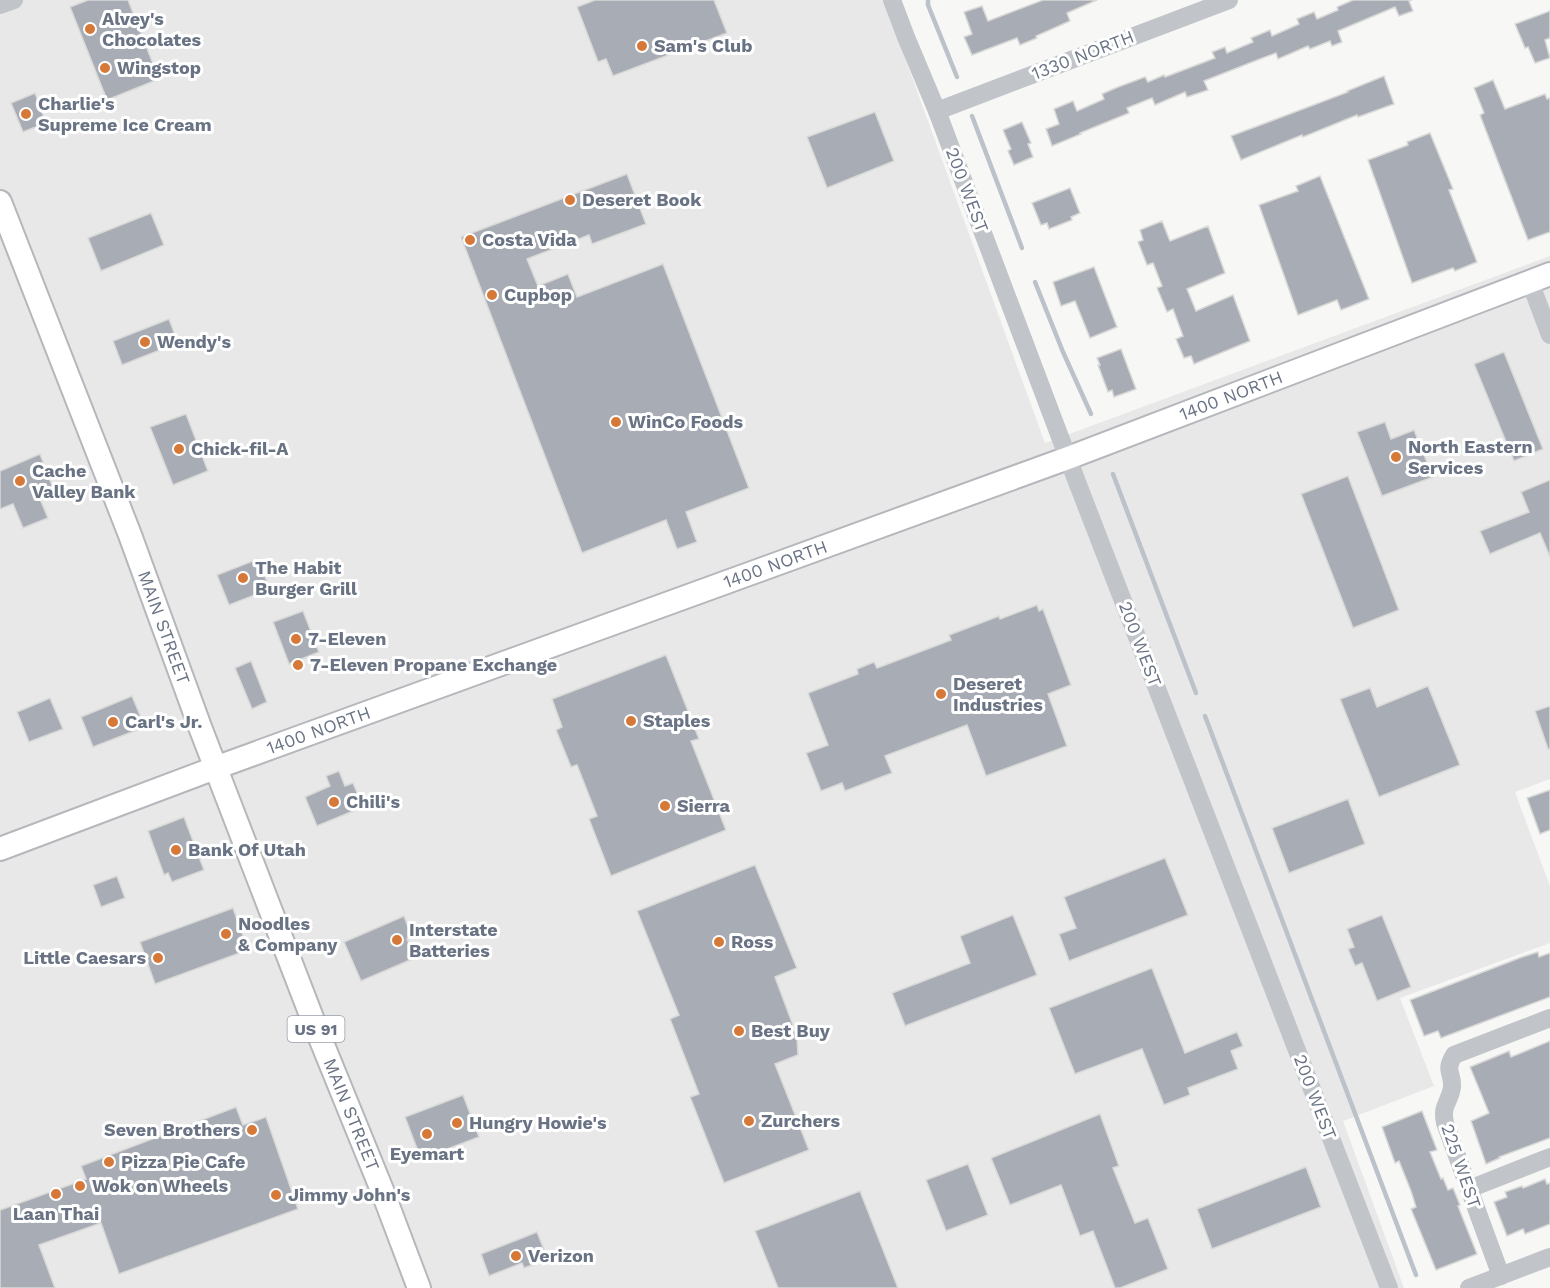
<svg xmlns="http://www.w3.org/2000/svg" width="1550" height="1288" viewBox="0 0 1550 1288" font-family="'Work Sans',sans-serif">
<rect width="100%" height="100%" fill="#f7f8f5"/>
<!-- built -->
<path fill="#e8e8e8" d="M0 0H884L1045 443 1550 256V779L1515 792 1550 886V943L1400 998 1434 1086 1343 1121 1404 1288H0Z"/>
<g fill="none" stroke-linecap="round" stroke-linejoin="round">
<!-- stream -->
<g stroke="#bbc2c9" stroke-width="4.5">
<path d="M928 0V5L957 77"/>
<path d="M972 116 1022 248"/>
<path d="M1035 282 1063 352 1091 414"/>
<path d="M1113 474 1196 693"/>
<path d="M1205 716 1416 1275"/>
</g>
</g>
<!-- building -->
<g fill="#a8adb5" stroke="#d9d9d8" stroke-width="1.5">
<path d="M88 0H128L159 79 107 100 70 7Z"/>
<path d="M595 0H714L727 33 613 76 606 59 598 62 577 7Z"/>
<path d="M1043 0H1097L1067 13 1070 21 1036 36 1037 38 1020 45 1017 38 972 55 964 37 972 34 964 12 982 6 988 21Z"/>
<path d="M1353 0H1412L1409 1 1413 11 1399 16 1395 7 1338 31 1342 42 1332 46 1330 41 1310 49 1308 46 1278 59 1276 53 1260 59 1204 81 1208 90 1187 97 1185 92 1155 105 1152 98 1127 108 1129 113 1080 133 1081 134 1052 146 1046 129 1059 124 1054 109 1073 101 1077 111 1104 99 1102 94 1118 87 1145 77 1148 82 1164 75 1165 77 1215 58 1212 52 1225 47 1227 53 1253 42 1251 38 1270 30 1272 36 1299 24 1297 19 1314 12 1317 19 1338 10 1337 7Z"/>
<path d="M1550 11V38L1545 40 1550 58 1535 63 1528 47 1525 48 1515 24Z"/>
<path d="M1384 76 1394 104 1358 117 1357 115 1303 137 1302 135 1241 160 1231 136 1348 92 1347 91Z"/>
<path d="M1493 80 1505 109 1545 94 1547 99 1550 98V232L1528 240 1480 115 1484 113 1474 88Z"/>
<path d="M35 93 46 123 23 132 11 103Z"/>
<path d="M875 112 894 161 827 188 807 137Z"/>
<path d="M1022 122 1031 143 1028 144 1033 157 1014 165 1008 151 1011 149 1003 130Z"/>
<path d="M1430 133 1453 189 1449 190 1477 262 1455 271 1453 268 1412 283 1368 160 1408 145 1407 142Z"/>
<path d="M627 174 646 224 592 244 589 235 527 259 538 286 568 274 577 297 663 264 749 488 686 512 697 542 677 549 666 520 582 553 461 237Z"/>
<path d="M1320 176 1369 299 1341 310 1337 300 1298 315 1259 205 1298 191 1296 186Z"/>
<path d="M1070 188 1080 213 1071 217 1072 220 1049 229 1047 223 1041 225 1032 203Z"/>
<path d="M151 213 164 245 101 271 88 238Z"/>
<path d="M1162 221 1170 241 1208 226 1225 273 1187 289 1196 311 1233 295 1250 341 1194 364 1191 356 1184 358 1176 339 1183 336 1173 309 1167 312 1157 288 1162 286 1153 263 1147 265 1138 242 1143 240 1140 230Z"/>
<path d="M1094 267 1117 327 1090 338 1075 301 1061 306 1053 282Z"/>
<path d="M169 319 178 343 122 365 113 341Z"/>
<path d="M1121 349 1136 389 1114 397 1112 390 1108 392 1098 365H1100L1097 358Z"/>
<path d="M1504 352 1543 449 1514 461 1474 364Z"/>
<path d="M186 414 208 471 173 485 150 427Z"/>
<path d="M1385 422 1391 439 1414 430 1433 477 1382 496 1357 432Z"/>
<path d="M40 454 53 488 38 494 48 518 23 528 13 504 0 509V471Z"/>
<path d="M1348 476 1399 610 1353 628 1301 494Z"/>
<path d="M1550 480V557L1540 533 1490 554 1480 531 1529 512 1521 492Z"/>
<path d="M258 559 270 589 229 605 217 575Z"/>
<path d="M1037 605 1039 611 1043 609 1071 685 1048 694 1067 746 986 776 967 725 885 756 892 773 845 791 842 783 821 791 806 753 828 745 808 693 858 674 857 669 874 662 877 668 951 640 949 635 999 616 1000 619Z"/>
<path d="M303 611 319 652 289 664 273 622Z"/>
<path d="M666 655 699 739 691 741 726 830 611 876 589 819 597 816 577 765 571 767 556 730 562 727 552 699Z"/>
<path d="M251 661 267 702 252 709 235 668Z"/>
<path d="M1428 686 1460 765 1379 797 1340 699 1370 688 1377 707Z"/>
<path d="M132 696 145 727 93 747 81 717Z"/>
<path d="M50 698 63 729 29 742 17 712Z"/>
<path d="M1550 706V749H1548L1535 711Z"/>
<path d="M339 771 345 786 353 783 363 807 317 826 305 797 330 786 326 776Z"/>
<path d="M1550 790V830L1540 834 1527 798Z"/>
<path d="M1348 799 1365 844 1289 873 1272 828Z"/>
<path d="M184 817 204 870 172 882 168 873 164 875 148 831Z"/>
<path d="M1165 858 1188 915 1069 961 1059 934 1076 928 1064 897Z"/>
<path d="M755 865 797 968 775 977 797 1036 798 1055 775 1064 809 1150 724 1183 690 1097 699 1094 670 1019 679 1015 637 911Z"/>
<path d="M117 876 125 898 101 907 93 885Z"/>
<path d="M233 908 248 950 155 984 140 942Z"/>
<path d="M1013 915 1037 975 905 1026 892 993 970 963 960 936Z"/>
<path d="M1382 915 1411 987 1377 1001 1362 963 1355 966 1348 949 1354 947 1347 929Z"/>
<path d="M404 916 412 937 407 939 415 958 361 981 344 942Z"/>
<path d="M1538 952 1539 957 1550 953V997L1441 1038 1438 1031 1424 1036 1410 1000 1522 957Z"/>
<path d="M1152 968 1185 1053 1237 1032 1243 1046 1231 1051 1238 1069 1188 1088 1190 1095 1164 1105 1142 1049 1075 1074 1049 1008Z"/>
<path d="M1550 1041V1138L1499 1157 1500 1158 1486 1164 1471 1121 1489 1113 1470 1067 1509 1051 1511 1057Z"/>
<path d="M463 1095 479 1137 421 1159 405 1117Z"/>
<path d="M236 1107 243 1125 266 1117 298 1209 119 1274 101 1223 39 1245 55 1288H0V1210L86 1179 81 1166Z"/>
<path d="M1422 1111 1437 1150 1430 1152 1441 1179 1443 1178 1448 1190 1453 1188 1460 1205 1458 1206 1477 1254 1436 1270 1411 1209 1416 1207 1411 1191 1399 1161 1395 1163 1382 1127Z"/>
<path d="M1100 1114 1119 1166 1113 1168 1135 1223 1148 1218 1168 1269 1120 1288H1115L1093 1231 1080 1236 1061 1185 1010 1205 991 1158Z"/>
<path d="M968 1164 988 1215 946 1231 926 1180Z"/>
<path d="M1306 1167 1321 1207 1212 1249 1197 1209Z"/>
<path d="M1545 1179 1547 1184 1550 1183V1224L1525 1234 1523 1229 1507 1236 1494 1202 1507 1197 1505 1192 1522 1186 1523 1188Z"/>
<path d="M860 1191 898 1288H778L755 1231Z"/>
<path d="M537 1232 547 1257 538 1260V1263L524 1268 522 1263 489 1276 481 1254Z"/>
</g>
<g fill="none" stroke-linecap="round" stroke-linejoin="round">
<!-- major casing -->
<g stroke="#b5b7bc" stroke-width="26">
<g id="major">
<path id="s1" d="M0 202 130 535 200 727 314 1023 382 1190 419 1288"/>
<path id="s2" d="M0 849 215 768 1068 458 1550 274"/>
</g>
</g>
<!-- minor -->
<g stroke="#c1c4c8" stroke-width="18">
<path d="M892 0 906 37 937 111 1077 482 1389 1288"/>
<path d="M0 5 14 0"/>
<path d="M937 111 1229 0"/>
<path d="M1530 282 1550 335"/>
<path d="M1469 1189 1550 1157"/>
<path d="M1501 1276 1445 1123C1441 1104 1450 1103 1452 1087 1453 1072 1444 1072 1454 1055L1550 1018"/>
<path d="M1469 1288 1550 1257"/>
</g>
<!-- major -->
<use href="#major" stroke="#fff" stroke-width="22"/>
</g>
<!-- markers -->
<g fill="#d57838" stroke="#fff" stroke-width="2">
<circle cx="90" cy="29" r="6"/>
<circle cx="642" cy="46" r="6"/>
<circle cx="105" cy="68" r="6"/>
<circle cx="26" cy="114" r="6"/>
<circle cx="570" cy="200" r="6"/>
<circle cx="470" cy="240" r="6"/>
<circle cx="492" cy="295" r="6"/>
<circle cx="145" cy="342" r="6"/>
<circle cx="616" cy="422" r="6"/>
<circle cx="179" cy="449" r="6"/>
<circle cx="1396" cy="457" r="6"/>
<circle cx="20" cy="481" r="6"/>
<circle cx="243" cy="578" r="6"/>
<circle cx="296" cy="639" r="6"/>
<circle cx="298" cy="665" r="6"/>
<circle cx="941" cy="694" r="6"/>
<circle cx="631" cy="721" r="6"/>
<circle cx="113" cy="722" r="6"/>
<circle cx="334" cy="802" r="6"/>
<circle cx="665" cy="806" r="6"/>
<circle cx="176" cy="850" r="6"/>
<circle cx="226" cy="934" r="6"/>
<circle cx="397" cy="940" r="6"/>
<circle cx="719" cy="942" r="6"/>
<circle cx="158" cy="958" r="6"/>
<circle cx="739" cy="1031" r="6"/>
<circle cx="749" cy="1121" r="6"/>
<circle cx="457" cy="1123" r="6"/>
<circle cx="252" cy="1130" r="6"/>
<circle cx="427" cy="1134" r="6"/>
<circle cx="109" cy="1162" r="6"/>
<circle cx="80" cy="1186" r="6"/>
<circle cx="56" cy="1194" r="6"/>
<circle cx="276" cy="1195" r="6"/>
<circle cx="516" cy="1256" r="6"/>
</g>
<g text-anchor="middle" stroke-width="6" stroke-linejoin="round" paint-order="stroke">
<!-- shield labels -->
<rect fill="#fff" stroke="#969da9" stroke-width="1.5" x="287.5" y="1016" width="57" height="26" rx="4.5"/>
<g font-size="16" font-weight="bold" fill="#697384">
<text x="316" y="1035">US 91</text>
</g>
<!-- poi labels -->
<g font-size="18" font-weight="bold" fill="#697384" stroke="#fff" text-anchor="start">
<text x="102" y="25">Alvey's<tspan x="102" dy="21">Chocolates</tspan></text>
<text x="654" y="52">Sam's Club</text>
<text x="117" y="74">Wingstop</text>
<text x="38" y="110">Charlie's<tspan x="38" dy="21">Supreme Ice Cream</tspan></text>
<text x="582" y="206">Deseret Book</text>
<text x="482" y="246">Costa Vida</text>
<text x="504" y="301">Cupbop</text>
<text x="157" y="348">Wendy's</text>
<text x="628" y="428">WinCo Foods</text>
<text x="1408" y="453">North Eastern<tspan x="1408" dy="21">Services</tspan></text>
<text x="191" y="455">Chick-fil-A</text>
<text x="32" y="477">Cache<tspan x="32" dy="21">Valley Bank</tspan></text>
<text x="255" y="574">The Habit<tspan x="255" dy="21">Burger Grill</tspan></text>
<text x="308" y="645">7-Eleven</text>
<text x="310" y="671">7-Eleven Propane Exchange</text>
<text x="953" y="690">Deseret<tspan x="953" dy="21">Industries</tspan></text>
<text x="643" y="727">Staples</text>
<text x="125" y="728">Carl's Jr.</text>
<text x="346" y="808">Chili's</text>
<text x="677" y="812">Sierra</text>
<text x="188" y="856">Bank Of Utah</text>
<text x="238" y="930">Noodles<tspan x="238" dy="21">&amp; Company</tspan></text>
<text x="409" y="936">Interstate<tspan x="409" dy="21">Batteries</tspan></text>
<text x="731" y="948">Ross</text>
<text x="146" y="964" text-anchor="end">Little Caesars</text>
<text x="751" y="1037">Best Buy</text>
<text x="761" y="1127">Zurchers</text>
<text x="469" y="1129">Hungry Howie's</text>
<text x="240" y="1136" text-anchor="end">Seven Brothers</text>
<text x="427" y="1160" text-anchor="middle">Eyemart</text>
<text x="121" y="1168">Pizza Pie Cafe</text>
<text x="92" y="1192">Wok on Wheels</text>
<text x="288" y="1201">Jimmy John's</text>
<text x="56" y="1220" text-anchor="middle">Laan Thai</text>
<text x="528" y="1262">Verizon</text>
</g>
<!-- street labels -->
<g font-size="18" fill="#697384" stroke="#fff">
<text transform="translate(1083 55) rotate(-21)" y="6">1330 NORTH</text>
<text transform="translate(967 190) rotate(69)" y="6">200 WEST</text>
<text dy="6" stroke="none"><textPath href="#s2" startOffset="1312">1400 NORTH</textPath></text>
<text dy="6" stroke="none"><textPath href="#s2" startOffset="826">1400 NORTH</textPath></text>
<text dy="6" stroke="none"><textPath href="#s1" startOffset="456">MAIN STREET</textPath></text>
<text transform="translate(1140 644) rotate(69)" y="6">200 WEST</text>
<text dy="6" stroke="none"><textPath href="#s2" startOffset="340">1400 NORTH</textPath></text>
<text transform="translate(1315 1097) rotate(69)" y="6">200 WEST</text>
<text dy="6" stroke="none"><textPath href="#s1" startOffset="978">MAIN STREET</textPath></text>
<text transform="translate(1461 1166) rotate(71)" y="6">225 WEST</text>
</g>
</g>
</svg>
